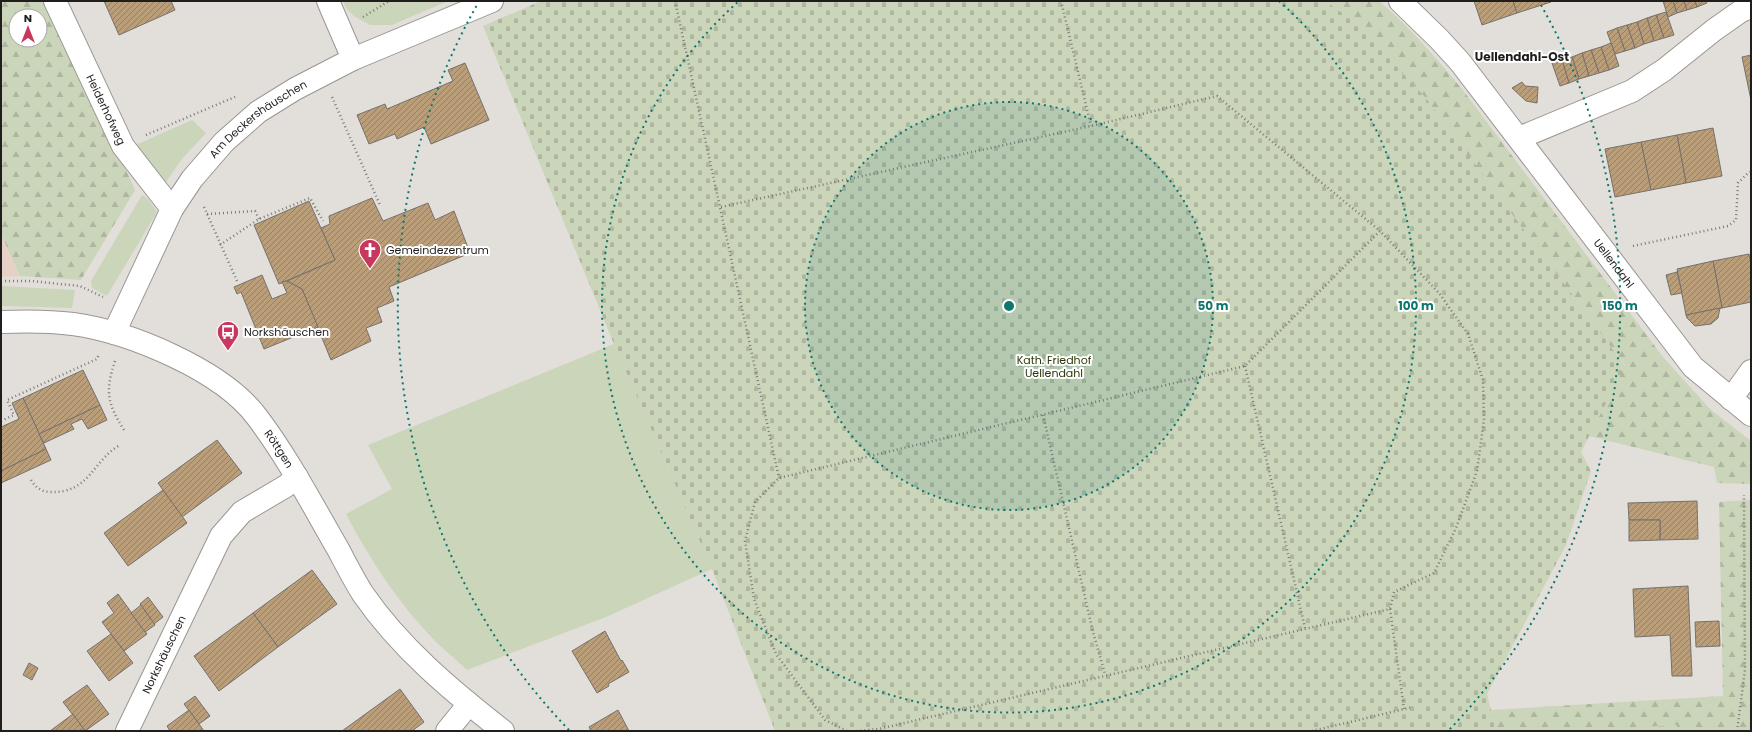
<svg xmlns="http://www.w3.org/2000/svg" width="1752" height="732" viewBox="0 0 1752 732" font-family="Poppins,sans-serif">
<defs>
<pattern id="forest-firs" width="22" height="20" patternUnits="userSpaceOnUse"><rect width="22" height="20" fill="#cbd5b9"/><path d="M5 1l3.5 6h-7zM16 11l3.5 6h-7z" fill="#aeb69f"/></pattern>
<pattern id="cemetery-stones" width="16" height="16" patternUnits="userSpaceOnUse"><rect width="16" height="16" fill="#cbd5b9"/><path d="M2 7V4a2 2 0 0 1 4 0v3zM10 15v-3a2 2 0 0 1 4 0v3z" fill="#aeb69f"/></pattern>
<pattern id="park-tufts" width="24" height="20" patternUnits="userSpaceOnUse"><rect width="24" height="20" fill="#cbd5b9"/><path d="M3 7l-1-3M5 7V3M7 7l1-3M15 17l-1-3M17 17v-4M19 17l1-3" fill="none" stroke="#aeb69f"/></pattern>
<pattern id="building-hatch" width="6" height="6" patternUnits="userSpaceOnUse"><rect width="6" height="6" fill="#ba9d79"/><path d="M-1 1l2-2M0 6l6-6M5 7l2-2" fill="none" stroke="#977f63"/></pattern>
</defs>
<rect width="100%" height="100%" fill="#e2dfda"/>
<!-- education -->
<path fill="#e7d0c5" d="M1 233 20 276 1 277Z"/>
<!-- green -->
<g fill="#cbd5b9">
<path d="M343 1H448L392 25H370L354 16 346 8Z"/>
<path d="M192 120 206 133 182 159 163 186 131 147Z"/>
<path d="M142 195 148 199 157 212 107 296 92 288 91 281Z"/>
<path d="M1 286 75 290 72 308 1 306Z"/>
<path d="M614 344 712 569 606 617 467 670C457 660 445 651 435 641 399 604 370 560 346 514L392 489 368 445Z"/>
</g>
<!-- forest -->
<g fill="url(#forest-firs)" fill-rule="evenodd">
<path d="M1 1H49L135 190 81 280 20 276 1 234ZM16 16H40V40H16Z"/>
<path d="M1325 1H1379C1410 27 1436 58 1462 89L1663 357 1710 409 1751 441V484L1717 483 1714 467 1589 436 1625 365 1354 21Z"/>
<path d="M1751 500V731H1496L1491 710 1723 696 1719 502Z"/>
</g>
<!-- cemetery -->
<path fill="url(#cemetery-stones)" d="M541 1H1325L1354 21 1425 97 1625 366 1581 452 1591 471 1566 545 1487 694 1496 731H775L712 569 614 344 483 26Z"/>
<!-- park -->
<path fill="url(#park-tufts)" d="M1677 725V731H1562Z"/>
<!-- building -->
<g fill="url(#building-hatch)" stroke="#75716d">
<path d="M104 1H171L175 10 119 35Z"/>
<path d="M1474 1H1513L1517 13 1482 25Z"/>
<path d="M1513 1H1551V2L1517 13Z"/>
<path d="M1663 1H1673L1677 13 1668 17Z"/>
<path d="M1673 1H1684L1687 10 1677 13Z"/>
<path d="M1684 1H1695L1697 7 1687 10Z"/>
<path d="M1695 1H1706L1707 3 1697 7Z"/>
<path d="M1666 12 1674 35 1664 38 1656 15Z"/>
<path d="M1656 15 1664 38 1654 41 1647 18Z"/>
<path d="M1647 18 1654 41 1644 44 1637 22Z"/>
<path d="M1637 22 1644 44 1635 48 1627 25Z"/>
<path d="M1627 25 1635 48 1625 51 1617 28Z"/>
<path d="M1617 28 1625 51 1615 54 1607 32Z"/>
<path d="M1611 43 1619 66 1609 70 1601 47Z"/>
<path d="M1601 47 1609 70 1599 73 1591 50Z"/>
<path d="M1591 50 1599 73 1589 76 1582 53Z"/>
<path d="M1582 53 1589 76 1579 79 1572 57Z"/>
<path d="M1751 55V100L1742 57Z"/>
<path d="M1572 57 1579 79 1569 83 1562 60Z"/>
<path d="M1562 60 1569 83 1560 86 1552 63Z"/>
<path d="M465 63 489 120 431 144 424 127 397 139 395 134 369 144 357 115 385 104 387 109 453 81 448 70Z"/>
<path d="M1522 82 1525 86 1538 87 1537 103 1526 101 1512 88Z"/>
<path d="M1713 128 1722 176 1686 183 1677 135Z"/>
<path d="M1677 135 1686 183 1651 190 1641 142Z"/>
<path d="M1641 142 1651 190 1615 197 1605 149Z"/>
<path d="M372 198 383 221 428 203 435 220 454 211 470 253 389 287 394 301 377 308 382 322 366 328 371 341 331 360 302 289 287 281 335 260 321 228 330 224 329 216Z"/>
<path d="M309 201 335 260 279 284 254 225Z"/>
<path d="M1749 254 1751 264V302L1722 308 1713 261Z"/>
<path d="M1713 261 1722 308 1686 315 1677 269Z"/>
<path d="M1677 272 1682 293 1671 295 1666 275Z"/>
<path d="M262 275 272 299 287 293 282 282 287 281 302 289 318 327 264 349 241 292 237 294 234 287Z"/>
<path d="M1720 308 1718 318 1711 324 1695 326 1687 318 1686 315Z"/>
<path d="M83 370 100 405 39 434 23 398Z"/>
<path d="M23 398 46 449 1 471V427L19 419 12 403Z"/>
<path d="M100 405 107 420 88 429 82 419 71 424 74 429 44 443 39 434Z"/>
<path d="M217 440 242 473 182 517 158 483Z"/>
<path d="M46 449 51 460 1 483V471Z"/>
<path d="M163 490 187 523 128 566 104 533Z"/>
<path d="M1697 501 1698 539 1660 540V520H1629L1628 503Z"/>
<path d="M1629 520H1660V540L1629 541Z"/>
<path d="M312 570 337 604 278 647 253 613Z"/>
<path d="M1688 586 1692 676H1672L1670 635 1635 637 1633 589Z"/>
<path d="M118 594 147 634 124 651 102 622 114 613 107 603Z"/>
<path d="M148 597 163 617 154 624 140 604Z"/>
<path d="M141 605 155 625 145 632 131 613Z"/>
<path d="M253 613 278 647 219 691 194 656Z"/>
<path d="M1719 621 1720 646 1696 647 1695 622Z"/>
<path d="M605 631 621 661 622 660 629 672 608 684 609 686 597 693 572 651Z"/>
<path d="M111 634 133 663 109 681 87 651Z"/>
<path d="M29 663 38 668 32 680 23 675Z"/>
<path d="M87 685 109 714 85 731 63 702Z"/>
<path d="M400 689 424 722 412 731H342Z"/>
<path d="M195 696 210 716 199 724 184 704Z"/>
<path d="M189 710 204 731H170L167 726Z"/>
<path d="M618 710 629 731H591L589 727Z"/>
<path d="M73 714 85 731H50Z"/>
</g>
<g fill="none" stroke-linecap="round" stroke-linejoin="round">
<!-- minor casing -->
<g stroke="#999691" stroke-width="24">
<g id="minor">
<path id="s1" d="M55 1 123 146 172 209"/>
<path d="M328 1 353 59"/>
<path id="s2" d="M1400 1 1439 39 1460 62 1693 367 1751 415"/>
<path d="M1519 138 1632 91 1664 70 1714 30 1741 11 1751 7"/>
<path id="s3" d="M1 322C25 321 49 321 73 324 130 332 222 370 257 417 288 458 312 504 338 549 346 564 354 580 363 594 400 648 452 691 503 731"/>
<path id="s4" d="M114 333 172 209 192 179 224 142 258 112 295 89 353 59 492 1"/>
<path d="M1731 399 1751 371"/>
<path id="s5" d="M127 731 221 536 242 512 286 486 297 477"/>
<path d="M447 731 469 704"/>
</g>
</g>
<!-- path -->
<g stroke="#7c7a77" stroke-width="2.5" stroke-dasharray="1 3" stroke-linecap="butt">
<path d="M675 1 779 478"/>
<path d="M1061 1 1091 126"/>
<path d="M363 17 389 1"/>
<path d="M332 97 380 205"/>
<path d="M146 135 237 96"/>
<path d="M204 207 237 281"/>
<path d="M721 207 1091 126 1217 96 1380 231"/>
<path d="M207 214 255 211 259 219"/>
<path d="M220 245 259 219 310 198 323 221"/>
<path d="M1633 246 1728 226 1736 220 1738 183 1748 173 1751 172"/>
<path d="M1 281H31L80 286 103 297"/>
<path d="M115 361C105 391 107 403 124 430"/>
<path d="M1245 366 1305 628"/>
<path d="M1043 415 1093 632 1105 674"/>
<path d="M1 421 14 415 7 400 97 359 99 354"/>
<path d="M31 480C36 488 42 492 51 492 90 493 92 461 120 445"/>
<path d="M1390 609 1404 709"/>
<path d="M847 731 825 720 776 654 754 599 745 541 755 502 779 478 1245 366 1380 231 1439 293 1468 334 1483 380 1484 420 1477 471 1456 528 1434 573 1394 592 1390 609 879 729 856 731"/>
<path d="M1312 731 1413 707"/>
<path d="M1737 731 1745 670 1744 495"/>
</g>
<!-- minor -->
<use href="#minor" stroke="#fff" stroke-width="22"/>
</g>
<!-- distance rings -->
<circle cx="1009" cy="306" r="204" fill="#0f766e" fill-opacity=".12"/>
<g fill="none" stroke="#0f766e" stroke-width="2" stroke-dasharray="2 4">
<circle cx="1009" cy="306" r="204"/>
<path d="M1279 1A407 407 0 1 1 739 1"/>
<path d="M569 730A611 611 0 0 1 477 5M1541 5A611 611 0 0 1 1449 730"/>
</g>
<!-- icons -->
<defs>
<g id="church-pin" transform="scale(1.15)"><path d="M0 17L-7.5 6A9.5 9.5 0 1 1 7.5 6Z" fill="#c7385c" stroke="#fff"/><path d="M-1.2-6h2.4v3.5h3.3v2.4h-3.3V6h-2.4V-.1h-3.3v-2.4h3.3Z" fill="#fff"/></g>
<g id="bus-pin" transform="scale(1.15)"><path d="M0 17L-7.5 6A9.5 9.5 0 1 1 7.5 6Z" fill="#c7385c" stroke="#fff"/><path d="M-5-6H5V4H4V6H2V4H-2V6H-4V4H-5ZM-3.5-4V0h7V-4ZM-3.5 1.2v1.5H-2V1.2ZM2 1.2v1.5H3.5V1.2Z" fill="#fff"/></g>
</defs>
<g fill-rule="evenodd">
<use href="#church-pin" x="370" y="250"/>
<use href="#bus-pin" x="228" y="332"/>
</g>
<g text-anchor="middle" stroke-width="4" stroke-linejoin="round" paint-order="stroke">
<!-- street labels -->
<g font-size="11" fill="#201e1d" stroke="#fff">
<text dy="4" stroke="none"><textPath href="#s1" startOffset="120">Heiderhofweg</textPath></text>
<text dy="4" stroke="none"><textPath href="#s4" startOffset="263">Am Deckershäuschen</textPath></text>
<text dy="4" stroke="none"><textPath href="#s2" startOffset="339">Uellendahl</textPath></text>
<text dy="4" stroke="none"><textPath href="#s3" startOffset="321">Röttgen</textPath></text>
<text dy="4" stroke="none"><textPath href="#s5" startOffset="85">Norkshäuschen</textPath></text>
</g>
<!-- poi labels -->
<g font-size="11" fill="#201e1d" stroke="#fff" text-anchor="start">
<text x="386" y="254">Gemeindezentrum</text>
<text x="244" y="336">Norkshäuschen</text>
</g>
<!-- park labels -->
<g font-size="11" fill="#2b3806" stroke="#fff">
<text x="1054" y="364">Kath. Friedhof<tspan x="1054" dy="13">Uellendahl</tspan></text>
</g>
<!-- neighbourhood labels -->
<g font-size="12" font-weight="bold" fill="#201e1d" stroke="#fff">
<text x="1522" y="61">Uellendahl-Ost</text>
</g>
</g>
<circle cx="1009" cy="306" r="6" fill="#0f766e" stroke="#fff" stroke-width="2"/>
<g font-size="12" text-anchor="middle" font-weight="bold" fill="#0f766e" stroke="#fff" stroke-width="4" stroke-linejoin="round" paint-order="stroke">
<text x="1213" y="310">50 m</text>
<text x="1416" y="310">100 m</text>
<text x="1620" y="310">150 m</text>
</g>
<!-- border -->
<rect width="1752" height="732" fill="none" stroke="#201e1d" stroke-width="4"/>
<!-- north arrow -->
<g transform="translate(28 28)"><circle r="19" fill="#ffffff" stroke="#a6a5a5"/>
<path d="M0-3L7 15L0 10L-7 15Z" fill="#c7385c"/>
<text y="-6" font-size="11" font-weight="bold" text-anchor="middle" fill="#201e1d">N</text>
</g>
</svg>
